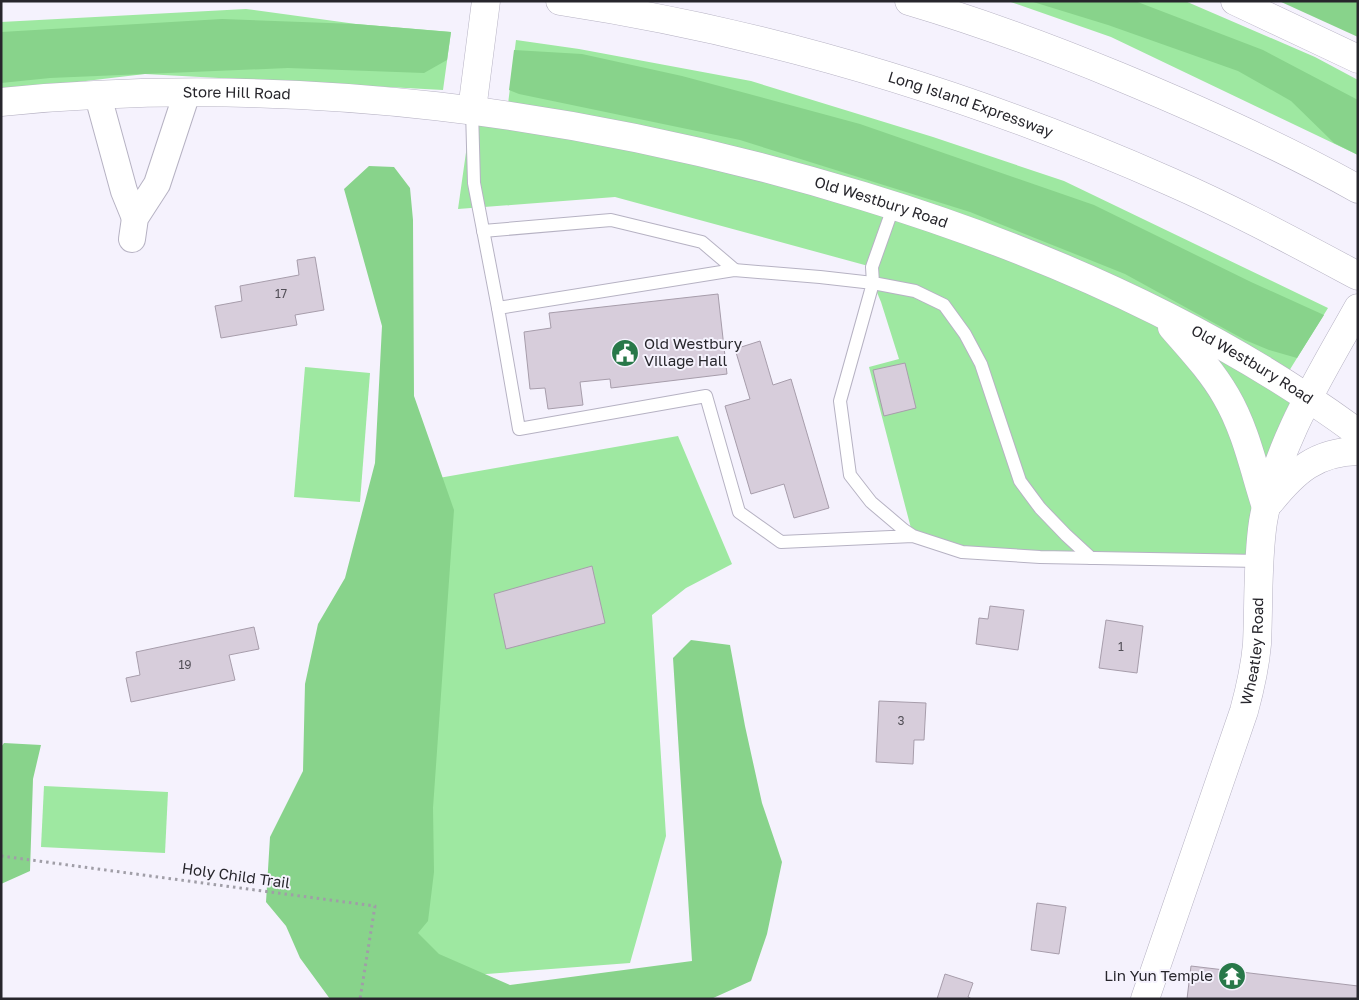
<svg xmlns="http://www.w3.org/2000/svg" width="1359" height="1000" viewBox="0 0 1359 1000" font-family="'Golos Text',sans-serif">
<rect width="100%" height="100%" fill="#f5f2fd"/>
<!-- green -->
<g fill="#9ee8a1">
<path d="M1008 1H1185L1315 57 1358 80V155L1111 37Z"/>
<path d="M246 9 356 24 451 32 443 90 145 74 1 91V22Z"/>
<path d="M516 40 579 49 751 81 933 137 1064 181 1328 308 1289 371 1146 291 942 208 737 147 508 104Z"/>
<path d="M472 110 945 222 1308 398 1259 561 962 552 913 536 869 367 899 359 881 302 873 283 872 267 615 197 458 209Z"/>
<path d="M305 367 370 373 360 502 294 497Z"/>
<path d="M678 436 732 564 686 588 652 615 666 836 630 963 433 978 353 899 416 482Z"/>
<path d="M44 786 168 792 165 853 41 847Z"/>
</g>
<!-- forest -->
<g fill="#88d38b">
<path d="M1030 1H1135L1263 50 1358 100V155L1334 143 1291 101 1238 71 1108 25Z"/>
<path d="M1279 1H1358V37Z"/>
<path d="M222 19 356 24 451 32 447 60 424 73 288 68 50 78 1 83V32Z"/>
<path d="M514 50 582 54 682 76 860 124 1094 205 1251 282 1324 315 1297 358 1269 350 1245 340 1125 274 970 212 740 140 519 94 509 90Z"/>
<path d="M369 166 394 167 410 188 413 220 414 396 454 510 433 808 434 872 428 921 418 933 439 954 510 985 692 961 673 658 691 640 730 645 745 726 762 803 782 862 767 934 751 981 711 999H330L300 958 286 926 266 902 270 837 303 771 305 684 318 624 345 578 375 463 382 326 344 189Z"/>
<path d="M4 743 41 745 33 779 30 871 1 884V747Z"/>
</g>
<!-- building -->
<g fill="#d7cddb" stroke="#a79dab">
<path d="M315 257 324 310 295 315 297 325 221 338 215 306 242 301 240 286 299 275 297 260Z"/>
<path d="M718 294 727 374 611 388 610 379 580 382 583 405 548 409 545 388 530 389 524 332 551 328 549 313Z"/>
<path d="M760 341 773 385 791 379 829 508 794 518 784 484 751 494 725 406 750 399 735 349Z"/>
<path d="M905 363 916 408 884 416 873 370Z"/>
<path d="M592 566 605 623 506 649 494 594Z"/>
<path d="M990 606 1024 610 1018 650 976 644 979 618 988 619Z"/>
<path d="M1106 620 1143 626 1137 673 1099 668Z"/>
<path d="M254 627 259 649 229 655 235 680 131 702 126 678 140 675 136 652Z"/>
<path d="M879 701 926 703 924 740H914L913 764 876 762Z"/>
<path d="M1037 903 1066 907 1059 954 1031 950Z"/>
<path d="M1191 966 1358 986V999H1187Z"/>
<path d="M945 974 973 983 968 997 972 999H937Z"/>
</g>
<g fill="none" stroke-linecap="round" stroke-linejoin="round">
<!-- lane casing -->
<g stroke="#b6b2c3" stroke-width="14">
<g id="lane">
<path d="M472 110 474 183 498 308"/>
<path d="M894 205 872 267 873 283 915 291 944 305 965 334 981 364 1020 481 1040 508 1066 535 1091 558"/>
<path d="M483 231 611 220 702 242 735 270"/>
<path d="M913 536 781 542 739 512 706 396 519 429 498 308 734 270 820 277 873 283 840 401 850 475 871 502 904 530 913 536 962 552 1040 557 1259 561"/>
</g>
</g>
<!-- street casing -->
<g stroke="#b6b2c3" stroke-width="28">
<g id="street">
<path d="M98 96 124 191 135 218"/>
<path d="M132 239 135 218 157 184 187 93"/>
</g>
</g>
<!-- secondary casing -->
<g stroke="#b6b2c3" stroke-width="29">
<g id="secondary">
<path d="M1235 1 1358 59"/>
<path id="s1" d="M1 102C292 73 585 111 863 196 1037 249 1210 324 1358 433"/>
<path d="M472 110 486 1"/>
<path d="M1172 327C1191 349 1211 370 1226 396 1246 430 1254 470 1266 507"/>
<path d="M1270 502C1295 471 1316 452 1358 451"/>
<path id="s2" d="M1145 999 1244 711C1250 689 1255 667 1257 644 1259 603 1257 562 1263 522 1276 445 1320 376 1358 308"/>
</g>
</g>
<!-- highway casing -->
<g stroke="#b6b2c3" stroke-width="29">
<g id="highway">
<path id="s3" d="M560 1C770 33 977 96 1171 182 1235 210 1296 243 1358 276"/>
<path d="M909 1C980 22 1050 48 1118 76 1200 110 1281 146 1358 189"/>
</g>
</g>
<!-- path -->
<path stroke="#a09ea7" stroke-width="3" stroke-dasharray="2.5 4" stroke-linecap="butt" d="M1 856 375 906 360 999"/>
<!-- lane -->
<use href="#lane" stroke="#fff" stroke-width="12"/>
<!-- street -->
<use href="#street" stroke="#fff" stroke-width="26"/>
<!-- secondary -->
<use href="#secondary" stroke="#fff" stroke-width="28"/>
<!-- highway -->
<use href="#highway" stroke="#fff" stroke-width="28"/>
</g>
<!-- icons -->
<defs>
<g id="civic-disc" transform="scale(1.4375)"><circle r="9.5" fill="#287849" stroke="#f5f2fd"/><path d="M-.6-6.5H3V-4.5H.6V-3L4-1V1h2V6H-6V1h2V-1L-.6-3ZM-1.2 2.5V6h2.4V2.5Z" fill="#fff"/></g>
<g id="temple-disc" transform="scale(1.4375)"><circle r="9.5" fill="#287849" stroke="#f5f2fd"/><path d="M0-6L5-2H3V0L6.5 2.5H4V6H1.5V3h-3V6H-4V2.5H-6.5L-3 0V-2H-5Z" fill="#fff"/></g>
</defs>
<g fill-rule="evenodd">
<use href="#civic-disc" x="625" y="353"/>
<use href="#temple-disc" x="1232" y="976"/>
</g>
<g text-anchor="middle" stroke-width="4" stroke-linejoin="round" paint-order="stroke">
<!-- number labels -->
<g font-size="12" fill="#535058">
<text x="281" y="298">17</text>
<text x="1121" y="651">1</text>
<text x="185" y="669">19</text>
<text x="901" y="725">3</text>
</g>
<!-- street labels -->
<g font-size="15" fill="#27262c" stroke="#f5f2fd">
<text dy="5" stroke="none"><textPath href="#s1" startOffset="236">Store Hill Road</textPath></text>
<text dy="5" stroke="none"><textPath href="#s3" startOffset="424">Long Island Expressway</textPath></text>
<text dy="5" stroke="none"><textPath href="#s1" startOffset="892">Old Westbury Road</textPath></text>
<text dy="5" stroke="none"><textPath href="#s1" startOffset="1298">Old Westbury Road</textPath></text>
<text dy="5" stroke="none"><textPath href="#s2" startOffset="365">Wheatley Road</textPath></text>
<text transform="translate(236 876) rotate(8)" y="5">Holy Child Trail</text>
</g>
<!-- poi labels -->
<g font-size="15" fill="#27262c" stroke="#f5f2fd" text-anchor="start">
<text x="644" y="349">Old Westbury<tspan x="644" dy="17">Village Hall</tspan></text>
<text x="1213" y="981" text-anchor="end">Lin Yun Temple</text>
</g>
</g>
<!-- border -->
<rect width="1359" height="1000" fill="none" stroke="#27262c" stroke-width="5"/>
</svg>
